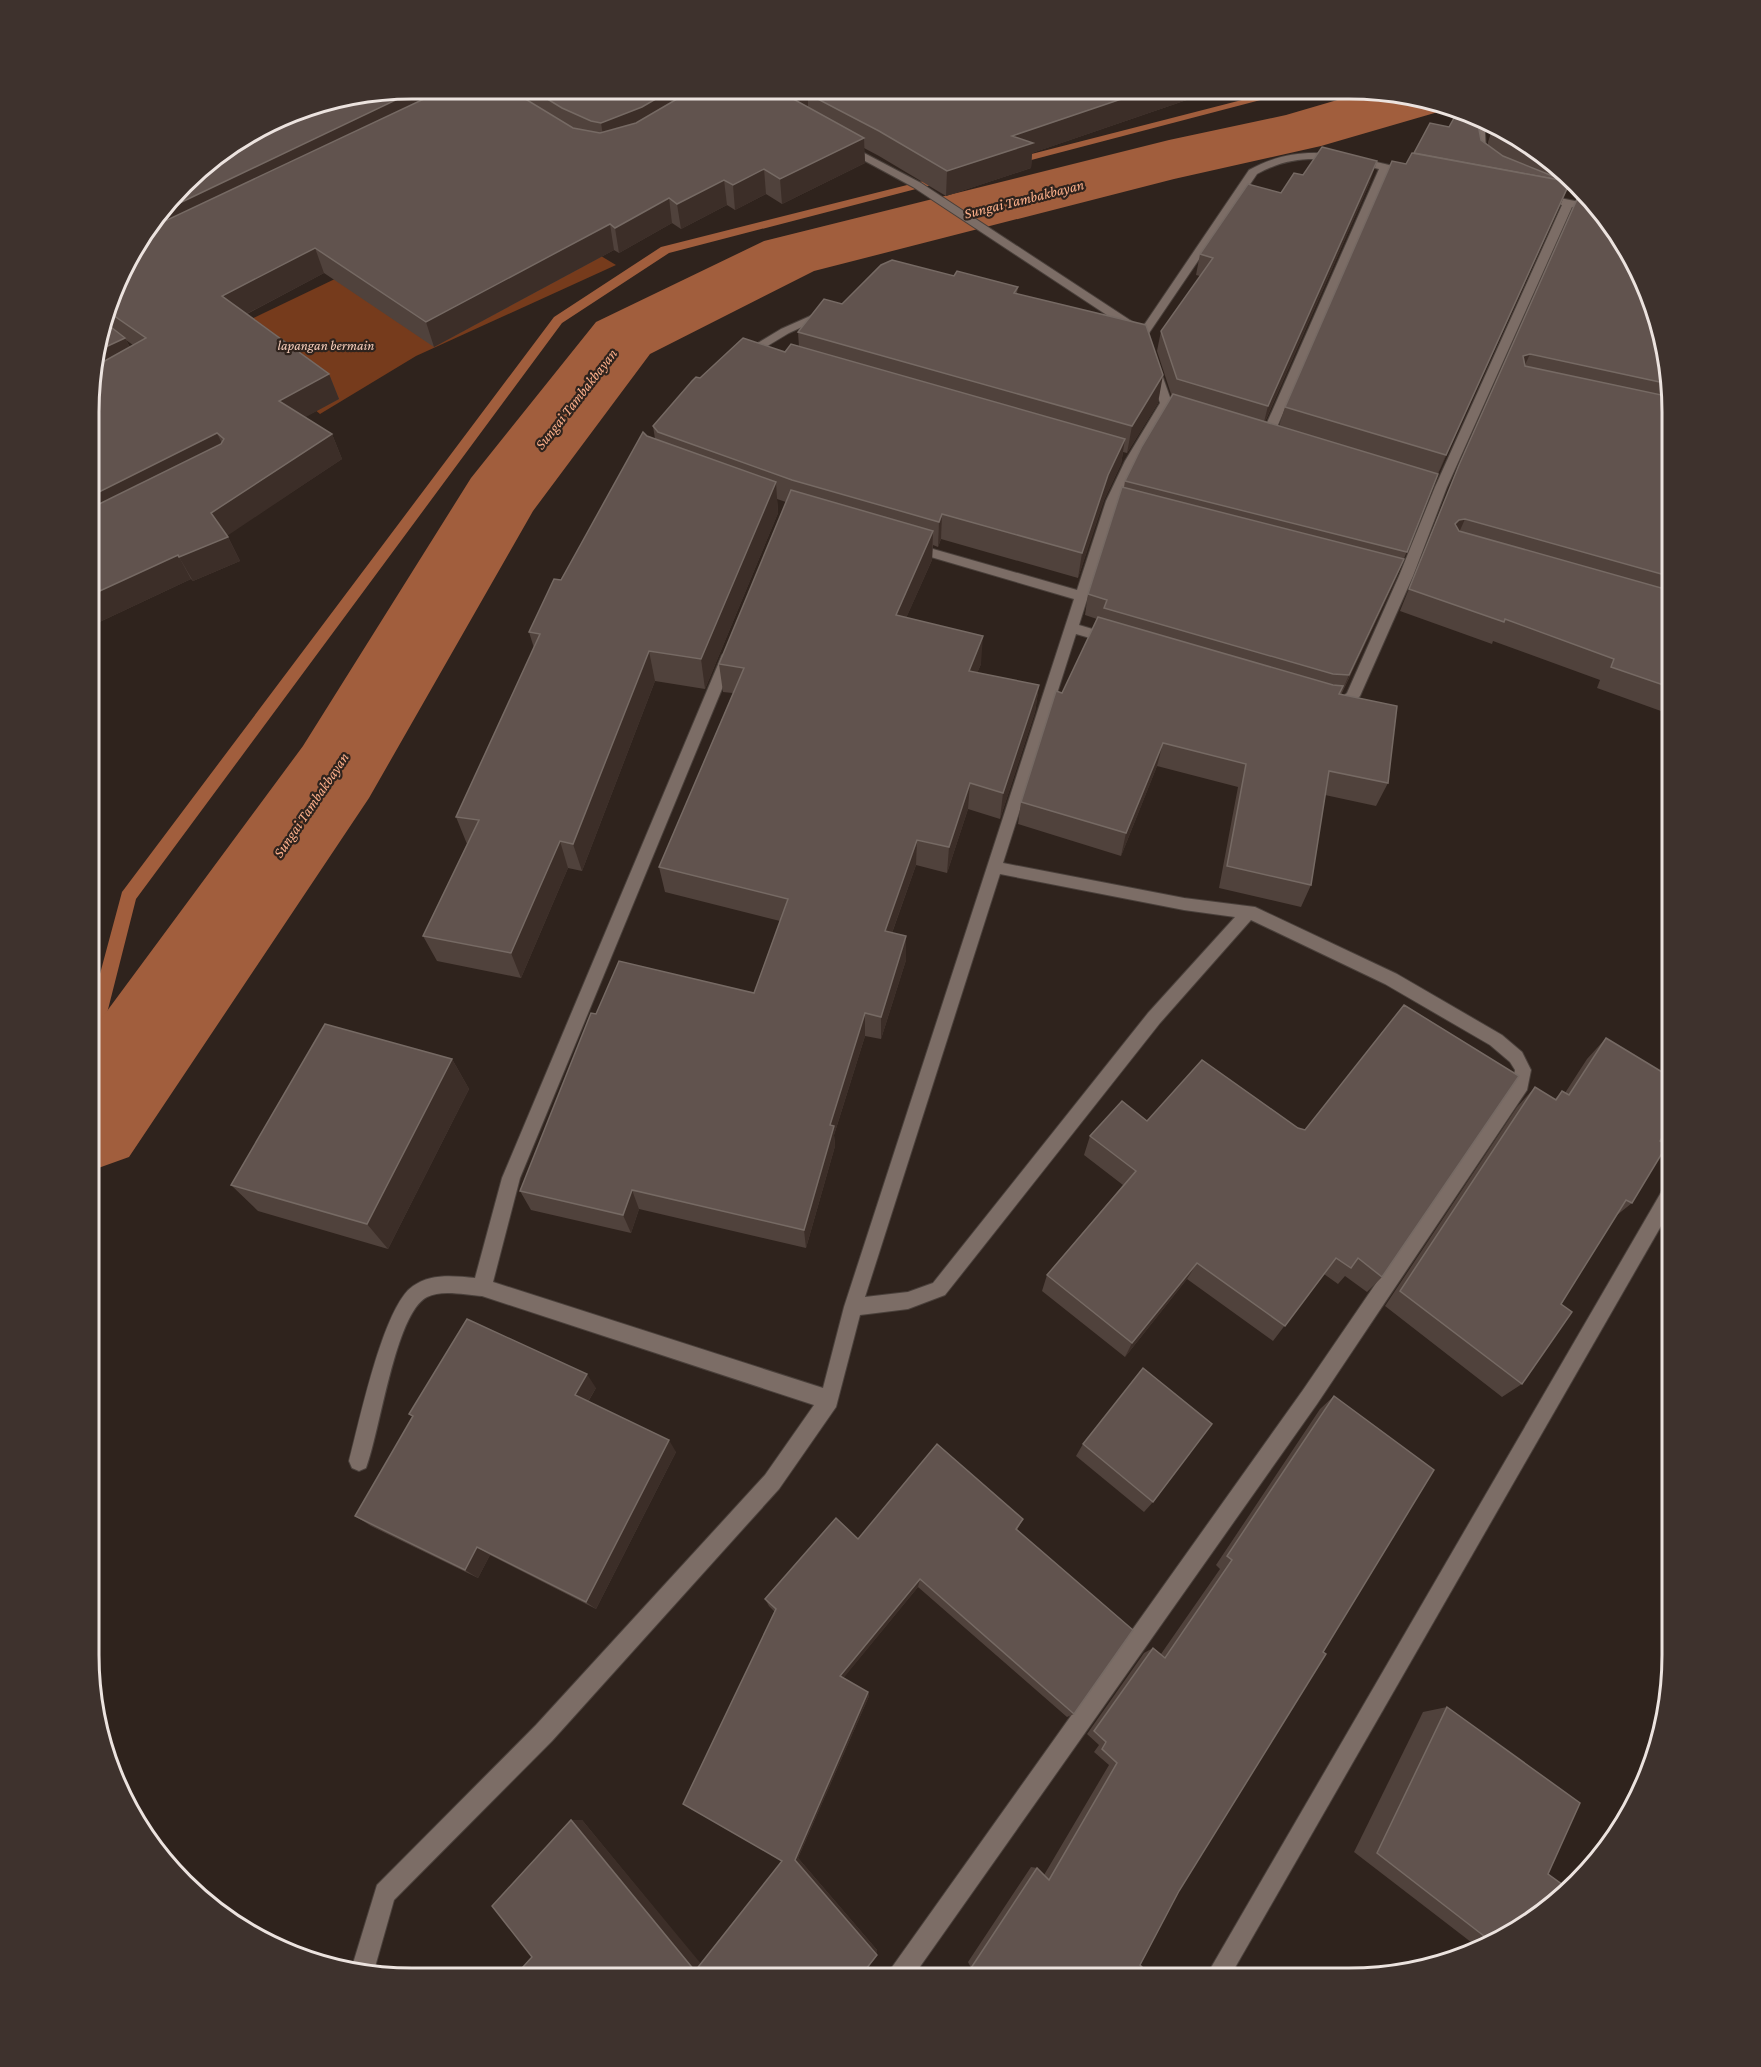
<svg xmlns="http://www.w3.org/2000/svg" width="1761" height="2067" viewBox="0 0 1761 2067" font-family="'Crimson Pro',serif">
<rect width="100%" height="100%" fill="#2f231d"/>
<!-- green -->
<path fill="#763b1c" d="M504 198 616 265 416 356 320 414 222 333Z"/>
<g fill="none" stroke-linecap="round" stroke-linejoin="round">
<!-- stream -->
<g fill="#a15e3d" fill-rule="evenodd">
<path d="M1277 91H1295L1008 166 1002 163 1004 161Z"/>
<path d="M935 178 939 179V183L669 253 562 323 136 899 99 1045 96 1051 90 1053V1011L122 892 554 317 661 247Z"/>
</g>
<!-- river -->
<path fill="#a15e3d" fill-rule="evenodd" d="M1368 91H1392L1442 105 1438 112 1321 146 1174 179 814 271 650 354 533 511 369 798 129 1157 90 1171V1034L303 746 471 478 596 322 764 241 1169 140 1286 115Z"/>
<!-- minor casing -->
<g stroke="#4a403b" stroke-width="2">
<g id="minor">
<path d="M1481 117 1489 122 1485 133 1486 149 1489 152 1484 155 1476 150 1475 133Z"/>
<path d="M847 144 921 183 1142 328 1249 170C1296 144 1336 153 1385 164 1395 167 1409 167 1416 173L1411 176 1388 171 1274 434 1268 438 1262 434 1379 169C1334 159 1298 151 1257 174L1147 336 1129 333 1128 329 913 187 843 149 842 147Z"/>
<path d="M1540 194 1595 205 1600 212 1572 207 1447 487 1413 576 1360 696 1349 707H1327L1325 703 1327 699 1341 698 1347 693 1399 576 1435 487 1562 205 1536 199V195Z"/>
<path d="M826 309 830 310V314L789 333 759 351 762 354 760 357H752L743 352 781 329Z"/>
<path d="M1154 365 1160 369 1172 403 1137 461 1118 501 1079 625 1116 636 1118 639 1111 644 1076 634 1003 863 1184 898 1255 907 1397 974 1502 1035 1522 1052 1531 1070 1527 1090 1317 1404 912 1978H887L890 1970 1303 1390 1513 1083 1515 1070 1510 1062 1490 1045 1385 984 1251 920 1160 1023 945 1295 908 1309 860 1315 836 1407 779 1489 552 1741 394 1900 373 1974 351 1970 377 1885 536 1725 765 1475 814 1405 482 1296C466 1295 442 1289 427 1297 395 1313 380 1433 366 1468L359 1471 352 1468 349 1461C359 1424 383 1306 413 1286 431 1273 455 1276 475 1278L502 1178 722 655 729 650 736 655 520 1178 493 1282 823 1388 844 1307 1074 599 907 550 905 547 912 543 1077 590 1106 501 1125 461 1160 403 1148 369ZM1000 874 1184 910 1235 917 1148 1013 933 1283 908 1292 865 1297Z"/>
<path d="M1672 1182V1207L1229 1978H1205L1666 1184Z"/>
</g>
</g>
<!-- minor -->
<use href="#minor" fill="#7c6d66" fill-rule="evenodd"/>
</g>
<!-- wall -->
<g fill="#50423c" fill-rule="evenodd">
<path d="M412 88 1213 91 1032 153 1031 168 946 196 879 156 864 148 865 163 782 204 766 194 735 210 727 205 681 229 672 223 619 253 614 250 434 347 324 273 247 314 329 374 339 399 305 417 332 434 342 459 227 535 240 561 193 581 191 579 91 626V369L132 250ZM126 340 133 345 130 347Z"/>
<path d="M1494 124 1529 143 1578 183 1629 250 1661 328 1672 411V715L1597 688 1600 680 1493 641 1492 644 1400 611 1459 465 1581 192 1568 187 1438 474 1395 581 1341 695 1388 783 1376 806 1325 795 1311 885 1301 907 1219 888 1238 787 1157 766 1121 856 1018 824 1021 802 1062 693 1097 619 1085 615 1088 594 1124 487 1125 481 1172 397 1157 351 1161 331 1200 276 1196 275 1200 254 1303 175 1370 182 1265 422 1279 426 1285 407 1406 164 1414 154 1481 140 1488 145V142Z"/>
<path d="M954 276 1018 287 1017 293 1158 403 1127 453 1123 452 1121 464 1104 500 1078 578 941 539 938 547 933 545 932 560 906 618 981 664 977 673 1039 685 1035 712 1000 819 968 809 947 873 916 865 892 933 906 960 881 1039 865 1036 834 1135 835 1146 806 1248 639 1209 631 1233 531 1210 520 1191 596 1014 754 993 780 921 665 892 659 867 733 693 723 692 719 664 786 502 777 499 778 513 705 689 655 681 582 871 568 868 521 978 437 961 423 936 467 844 456 817 534 648 529 632 647 436 655 439 653 426 700 378 799 347 798 332 842 304Z"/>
<path d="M1606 1038 1660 1141 1632 1203 1617 1215 1561 1304 1522 1384 1502 1397 1385 1306 1517 1107 1535 1087 1555 1099 1562 1091 1565 1093 1587 1059Z"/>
<path d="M452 1059 469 1089 388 1249 258 1211 231 1185Z"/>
<path d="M1202 1060 1382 1277 1367 1292 1345 1276 1338 1284 1324 1274 1273 1341 1187 1279 1125 1357 1042 1291 1047 1275 1123 1185 1084 1155 1090 1136 1147 1121Z"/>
<path d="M596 1388 588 1402 676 1452 596 1609 490 1555 478 1578 371 1526 355 1516 413 1417 409 1414Z"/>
<path d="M1334 1396 1323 1652 1179 1891 1140 1965 1142 1978H976L978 1975 971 1968 968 1962 1031 1867 1037 1868 1044 1875 1109 1765 1094 1752 1099 1745 1087 1734 1144 1653 1153 1648 1161 1654 1220 1569 1216 1565 1320 1409Z"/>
<path d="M1083 1444 1153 1502 1144 1512 1076 1456Z"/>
<path d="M1023 1519 1017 1530 1074 1714 1067 1717 918 1587 843 1678 868 1692 869 1696 798 1858 877 1950 859 1978 532 1957 582 1820 700 1964 782 1861 775 1612 769 1606 765 1599 858 1539Z"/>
<path d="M1447 1707 1548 1874 1511 1935 1480 1949 1354 1852 1423 1712Z"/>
</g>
<!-- shaded-wall -->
<g fill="#3c2e28">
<path d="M419 89H477L132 250 165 210Z"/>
<path d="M673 89H718L605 148 601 123Z"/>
<path d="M795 90H878L808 94V108L796 112Z"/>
<path d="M1145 91H1213L1032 153 1031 168 946 196 947 171 1012 136Z"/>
<path d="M864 138 865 163 782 204 780 179Z"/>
<path d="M1377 161 1370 182 1263 426 1268 406Z"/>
<path d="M764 169 766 194 735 210 733 185Z"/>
<path d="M724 180 727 205 681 229 677 204Z"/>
<path d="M1570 182 1560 206 1436 478 1446 455Z"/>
<path d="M669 198 672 223 619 253 615 228Z"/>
<path d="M610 224 614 250 434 347 426 322Z"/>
<path d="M315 248 324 273 233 321 222 296Z"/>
<path d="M125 338 138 363 91 369 97 351Z"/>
<path d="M1530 354 1519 378 1523 356Z"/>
<path d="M329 374 339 399 289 426 279 401Z"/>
<path d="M1163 375 1158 403 1127 453 1132 426Z"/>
<path d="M217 433 229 458 91 528V496Z"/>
<path d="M332 434 342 459 224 538 211 513Z"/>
<path d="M1125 439 1121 464 1104 500 1078 578 1082 553 1108 475Z"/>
<path d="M776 482 778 513 705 689 701 659Z"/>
<path d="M942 514 941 539 938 547 939 522Z"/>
<path d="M1465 519 1455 542V524L1459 520Z"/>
<path d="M933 531 932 560 895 643 896 615Z"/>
<path d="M228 537 240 561 193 581 179 557Z"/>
<path d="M178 555 191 579 91 626V595Z"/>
<path d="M1404 559 1395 581 1340 696 1349 675Z"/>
<path d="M983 636 981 664 966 698 969 671Z"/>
<path d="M649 651 655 681 582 871 573 844Z"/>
<path d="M1039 685 1035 712 1000 819 1003 793Z"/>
<path d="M1163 743 1157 766 1121 856 1126 833Z"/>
<path d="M970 783 968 809 947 873 949 847Z"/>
<path d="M917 840 916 865 884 955 885 931Z"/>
<path d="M560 841 568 868 521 978 511 953Z"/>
<path d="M906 936V960L881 1039V1017Z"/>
<path d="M865 1013V1036L834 1135 835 1146 806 1248 804 1230 830 1125Z"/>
<path d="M452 1059 469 1089 388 1249 367 1224Z"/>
<path d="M632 1190 639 1209 631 1233 623 1215Z"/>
<path d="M1197 1263 1187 1279 1125 1357 1132 1343Z"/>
<path d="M587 1374 596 1388 584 1408 575 1395Z"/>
<path d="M669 1440 676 1452 596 1609 586 1602Z"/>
<path d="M477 1547 490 1555 478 1578 465 1570Z"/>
<path d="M920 1579 918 1587 841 1681 840 1676Z"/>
<path d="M868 1692 869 1696 798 1858 877 1950V1955L795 1860Z"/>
<path d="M571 1820H582L702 1965 695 1971Z"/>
</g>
<!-- building -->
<g fill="#61534e" stroke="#766a64" stroke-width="1.5">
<path d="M412 88 419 89 165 210 199 168 307 106Z"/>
<path d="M445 89H509L573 128 600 133 636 123 694 89 777 90 864 138 780 179 764 169 733 185 724 180 677 204 669 198 615 228 610 224 426 322 315 248 222 296 329 374 279 401 332 434 211 513 228 537 179 557 178 555 91 595V508L221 444 224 439 217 433 91 496 92 368 146 338 110 313 132 250 150 228Z"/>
<path d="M531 89H673L642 107 601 123 591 121 562 108Z"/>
<path d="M822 90 1145 91 1012 136 1033 143 947 171 879 131 808 94Z"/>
<path d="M1454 118 1478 124 1481 140 1503 156 1565 181 1414 153 1430 123 1449 127Z"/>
<path d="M1504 130 1529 143 1530 144 1517 139Z"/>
<path d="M1322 147 1377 161 1268 406 1177 379 1161 331 1213 258 1200 254 1248 184 1281 193 1294 173 1303 175Z"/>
<path d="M1412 153 1570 182 1446 455 1285 407 1392 161 1406 164Z"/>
<path d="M1582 188 1629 250 1661 328 1669 384 1530 354 1523 356 1525 366 1671 397 1672 411V577L1465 519 1459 520 1455 524 1459 531 1672 591V688L1611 667 1614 659 1505 619 1504 622 1409 589 1459 465Z"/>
<path d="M892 260 954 276 957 271 1018 287 1014 293 1146 325 1163 375 1132 426 798 332 824 299 842 304 881 265Z"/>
<path d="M107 324 125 338 97 351Z"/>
<path d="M743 338 785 352 791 344 1125 439 1108 475 1082 553 942 514 939 522 792 480 658 432 653 426 692 381 696 377 700 378Z"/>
<path d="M1173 394 1438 474 1407 552 1125 481 1142 446Z"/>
<path d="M643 432 647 436 776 482 701 659 649 651 573 844 560 841 511 953 423 936 479 820 456 817 540 634 529 632 554 579 561 580Z"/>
<path d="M1122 487 1404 559 1349 675 1333 674 1104 608 1107 600 1088 594Z"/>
<path d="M791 490 933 531 896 615 983 636 969 671 1039 685 1003 793 970 783 949 847 917 840 885 931 906 936 881 1017 865 1013 830 1125 834 1126 804 1230 632 1190 623 1215 520 1191 591 1013 596 1014 619 961 754 993 788 899 659 867 744 668 719 664Z"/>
<path d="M1098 617 1333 685 1343 686 1339 694 1397 706 1388 783 1329 771 1311 885 1227 866 1246 764 1163 743 1126 833 1021 802 1056 691 1062 693Z"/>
<path d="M1404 1005 1519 1076 1382 1277 1358 1258 1351 1268 1336 1258 1285 1326 1197 1263 1132 1343 1047 1275 1136 1171 1090 1136 1122 1101 1147 1121 1202 1060 1298 1128 1305 1130Z"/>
<path d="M325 1024 452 1059 367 1224 231 1185Z"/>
<path d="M1606 1038 1672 1078V1122L1660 1141 1667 1145 1632 1203 1626 1200 1561 1304 1572 1312 1522 1384 1400 1291 1535 1087 1556 1100 1562 1091 1569 1095Z"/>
<path d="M467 1319 587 1374 575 1395 669 1440 586 1602 477 1547 465 1570 355 1516 413 1416 409 1414Z"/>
<path d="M1143 1368 1212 1424 1153 1502 1083 1444Z"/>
<path d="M1334 1396 1434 1470 1323 1652 1326 1654 1179 1891 1140 1965 1146 1971 1142 1978H981L971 1968 1037 1868 1049 1880 1117 1763 1102 1749 1106 1742 1094 1731 1153 1648 1165 1658 1232 1560 1227 1556Z"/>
<path d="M937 1444 1023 1519 1016 1529 1133 1630 1074 1714 920 1579 840 1676 868 1692 795 1860 877 1955 859 1978H513L532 1957 492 1906 571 1820 695 1971 782 1861 683 1804 776 1609 765 1599 836 1518 858 1539Z"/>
<path d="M1447 1707 1580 1803 1548 1874 1570 1890 1511 1935 1493 1943 1377 1853Z"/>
</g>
<g text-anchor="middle" stroke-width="4.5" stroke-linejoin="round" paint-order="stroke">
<!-- far-park labels -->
<g font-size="14" font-style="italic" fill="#f3cbb9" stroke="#2f231d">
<text x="326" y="350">lapangan bermain</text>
</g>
<!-- far-water labels -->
<g font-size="15" font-style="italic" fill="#fcaf8a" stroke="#2f231d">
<text transform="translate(1024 199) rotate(-14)" y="5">Sungai Tambakbayan</text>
<text transform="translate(576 399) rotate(-52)" y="5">Sungai Tambakbayan</text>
<text transform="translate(311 805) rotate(-56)" y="5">Sungai Tambakbayan</text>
</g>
</g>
<!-- crop -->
<path d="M0 0H1761V2067H0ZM412 99H1349A313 313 0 0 1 1662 412V1655A313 313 0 0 1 1349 1968H412A313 313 0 0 1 99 1655V412A313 313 0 0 1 412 99Z" fill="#3e322d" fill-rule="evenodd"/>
<path fill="none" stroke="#ece3df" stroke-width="3" d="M412 99H1349A313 313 0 0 1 1662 412V1655A313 313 0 0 1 1349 1968H412A313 313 0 0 1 99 1655V412A313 313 0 0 1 412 99Z"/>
</svg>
